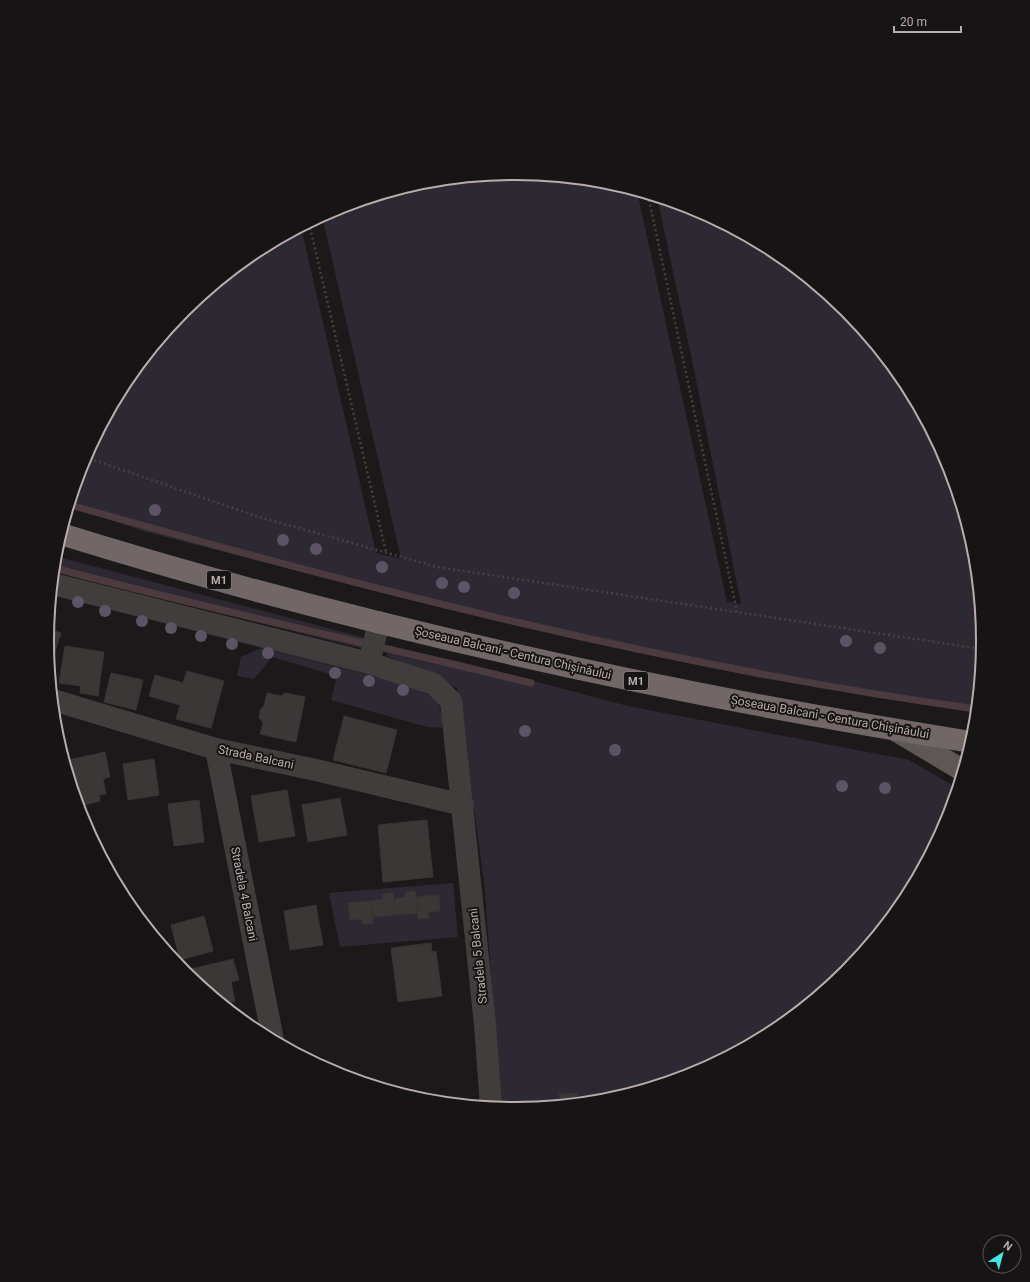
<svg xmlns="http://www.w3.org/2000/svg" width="1030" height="1282" viewBox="0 0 1030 1282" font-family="Roboto,sans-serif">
<rect width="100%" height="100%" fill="#1b1919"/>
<!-- green -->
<g fill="#2d2932">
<path d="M515 173 607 182 637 191 727 602 741 604 693 365 657 197 694 209 775 252 846 310 904 381 947 462 974 550 983 641 976 713 760 678 453 610 146 532 69 506 83 462 126 381 184 310 255 252 301 227 376 553 401 559 322 216 336 209 424 182Z"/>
<path d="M55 556 366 638 364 649 54 571Z"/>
<path d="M387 646 462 662 628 706 909 760 957 788 947 820 904 901 846 972 775 1030 694 1073 606 1100 515 1109 501 1108 484 881 457 688 387 656Z"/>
<path d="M262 648 409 685 437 699 444 723 442 728 427 727 331 700 337 676 272 657 254 679 237 676 241 657Z"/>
<path d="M453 883 458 937 340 947 329 893Z"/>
</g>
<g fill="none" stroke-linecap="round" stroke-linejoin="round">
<!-- stream -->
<g stroke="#4b3a3e" stroke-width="7">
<path d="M70 505C366 589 670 667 976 709"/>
<path d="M54 568C212 610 372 644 531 683"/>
</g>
</g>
<!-- building -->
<g fill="#3a3736" stroke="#373433">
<path d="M48 629 61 633 50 666 47 641Z"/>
<path d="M65 646 104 652 98 696 80 693 81 686 59 683Z"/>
<path d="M187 671 224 681 211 728 176 719 180 705 149 696 155 675 183 683Z"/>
<path d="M111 673 143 680 136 710 104 702Z"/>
<path d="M267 693 281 696 285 693 305 697 296 742 260 734 263 722 259 718 260 710 264 706Z"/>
<path d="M344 716 397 730 386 773 333 760Z"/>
<path d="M105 752 110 777 103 779 106 794 99 795 100 801 80 806 69 760Z"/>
<path d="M154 759 159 795 128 800 123 764Z"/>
<path d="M287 790 295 836 259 842 251 796Z"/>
<path d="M340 798 347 835 308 842 302 805Z"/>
<path d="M199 800 204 842 174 846 168 804Z"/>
<path d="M427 820 433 877 383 882 378 825Z"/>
<path d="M415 891 418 913 395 915 394 899 405 897V892Z"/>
<path d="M393 893 395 915 373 917 371 901 383 899V894Z"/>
<path d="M439 895 440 911 428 912 429 918 418 919 416 897Z"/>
<path d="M371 901 373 923 363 924 362 919 350 920 348 903Z"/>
<path d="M316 905 323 945 290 950 284 911Z"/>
<path d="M204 916 213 951 180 960 171 925Z"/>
<path d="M431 943 432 952 436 951 442 996 398 1002 391 948Z"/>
<path d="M233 959 239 980 231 982 235 1001 223 1004 183 971Z"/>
<path d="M620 1088H639V1090L621 1096Z"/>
<path d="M578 1093V1103L560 1105 559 1094Z"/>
</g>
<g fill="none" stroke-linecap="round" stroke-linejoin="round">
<!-- path -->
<g stroke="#464140" stroke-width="2.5" stroke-dasharray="2 3" stroke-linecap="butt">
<path d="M648 195 737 612"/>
<path d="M309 223 386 552"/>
<path d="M85 457 256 516 437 567 982 649"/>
</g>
<!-- minor -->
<g stroke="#413d3c" stroke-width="22">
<path d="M53 584 369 663 434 684 451 701 485 1025 491 1107"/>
<path d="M369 663 379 622"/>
<path d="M53 700 216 749 316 770 463 805"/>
<path d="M216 749 273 1040"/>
</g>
<!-- major -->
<path stroke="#5e5756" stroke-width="22" d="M895 730 962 770"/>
<!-- highway -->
<path stroke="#706766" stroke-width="22" d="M61 534C358 626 664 693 971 742"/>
</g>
<!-- trees -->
<g fill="#5c5465">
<circle cx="155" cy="510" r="6"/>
<circle cx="283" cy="540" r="6"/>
<circle cx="316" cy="549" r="6"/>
<circle cx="382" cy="567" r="6"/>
<circle cx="442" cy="583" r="6"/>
<circle cx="464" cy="587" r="6"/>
<circle cx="514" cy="593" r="6"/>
<circle cx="78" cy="602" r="6"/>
<circle cx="105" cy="611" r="6"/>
<circle cx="142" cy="621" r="6"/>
<circle cx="171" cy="628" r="6"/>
<circle cx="201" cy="636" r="6"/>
<circle cx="846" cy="641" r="6"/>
<circle cx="232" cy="644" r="6"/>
<circle cx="880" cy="648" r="6"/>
<circle cx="268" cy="653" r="6"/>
<circle cx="335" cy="673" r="6"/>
<circle cx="369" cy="681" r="6"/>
<circle cx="403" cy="690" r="6"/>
<circle cx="525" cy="731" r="6"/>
<circle cx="615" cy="750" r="6"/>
<circle cx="842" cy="786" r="6"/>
<circle cx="885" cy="788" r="6"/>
</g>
<g text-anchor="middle" stroke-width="4" stroke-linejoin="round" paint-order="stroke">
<!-- shield labels -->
<g fill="#161414" stroke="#887f7e" stroke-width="1">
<rect x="207" y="571" width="24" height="18" rx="3"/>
<rect x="624" y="672" width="24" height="18" rx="3"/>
</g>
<g font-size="11" font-weight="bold" fill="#b9adac">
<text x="219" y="584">M1</text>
<text x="636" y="685">M1</text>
</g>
<!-- street labels -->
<g font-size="12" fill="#b9adac" stroke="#161414">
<text transform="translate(513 653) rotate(13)" y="4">Șoseaua Balcani - Centura Chișinăului</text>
<text transform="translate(830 717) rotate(10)" y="4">Șoseaua Balcani - Centura Chișinăului</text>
<text transform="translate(256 757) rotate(12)" y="4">Strada Balcani</text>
<text transform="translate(244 894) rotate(79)" y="4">Stradela 4 Balcani</text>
<text transform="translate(478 956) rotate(-96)" y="4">Stradela 5 Balcani</text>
</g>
</g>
<!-- crop -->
<path d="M0 0H1030V1282H0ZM54 641a461 461 0 1 1 922 0a461 461 0 1 1-922 0Z" fill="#161414" fill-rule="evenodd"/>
<path fill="none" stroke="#b9adac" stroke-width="2" d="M54 641a461 461 0 1 1 922 0a461 461 0 1 1-922 0Z"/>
<!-- north arrow -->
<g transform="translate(1002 1254) rotate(36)"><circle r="19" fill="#161414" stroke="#575151"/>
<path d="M0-3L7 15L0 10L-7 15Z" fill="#46e4e5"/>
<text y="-6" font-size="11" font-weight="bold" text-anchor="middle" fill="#b9adac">N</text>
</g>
<!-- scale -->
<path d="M894 26v6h67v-6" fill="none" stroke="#b9adac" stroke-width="2"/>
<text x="900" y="26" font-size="12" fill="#b9adac" stroke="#161414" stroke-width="3" paint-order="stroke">20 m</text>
</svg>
